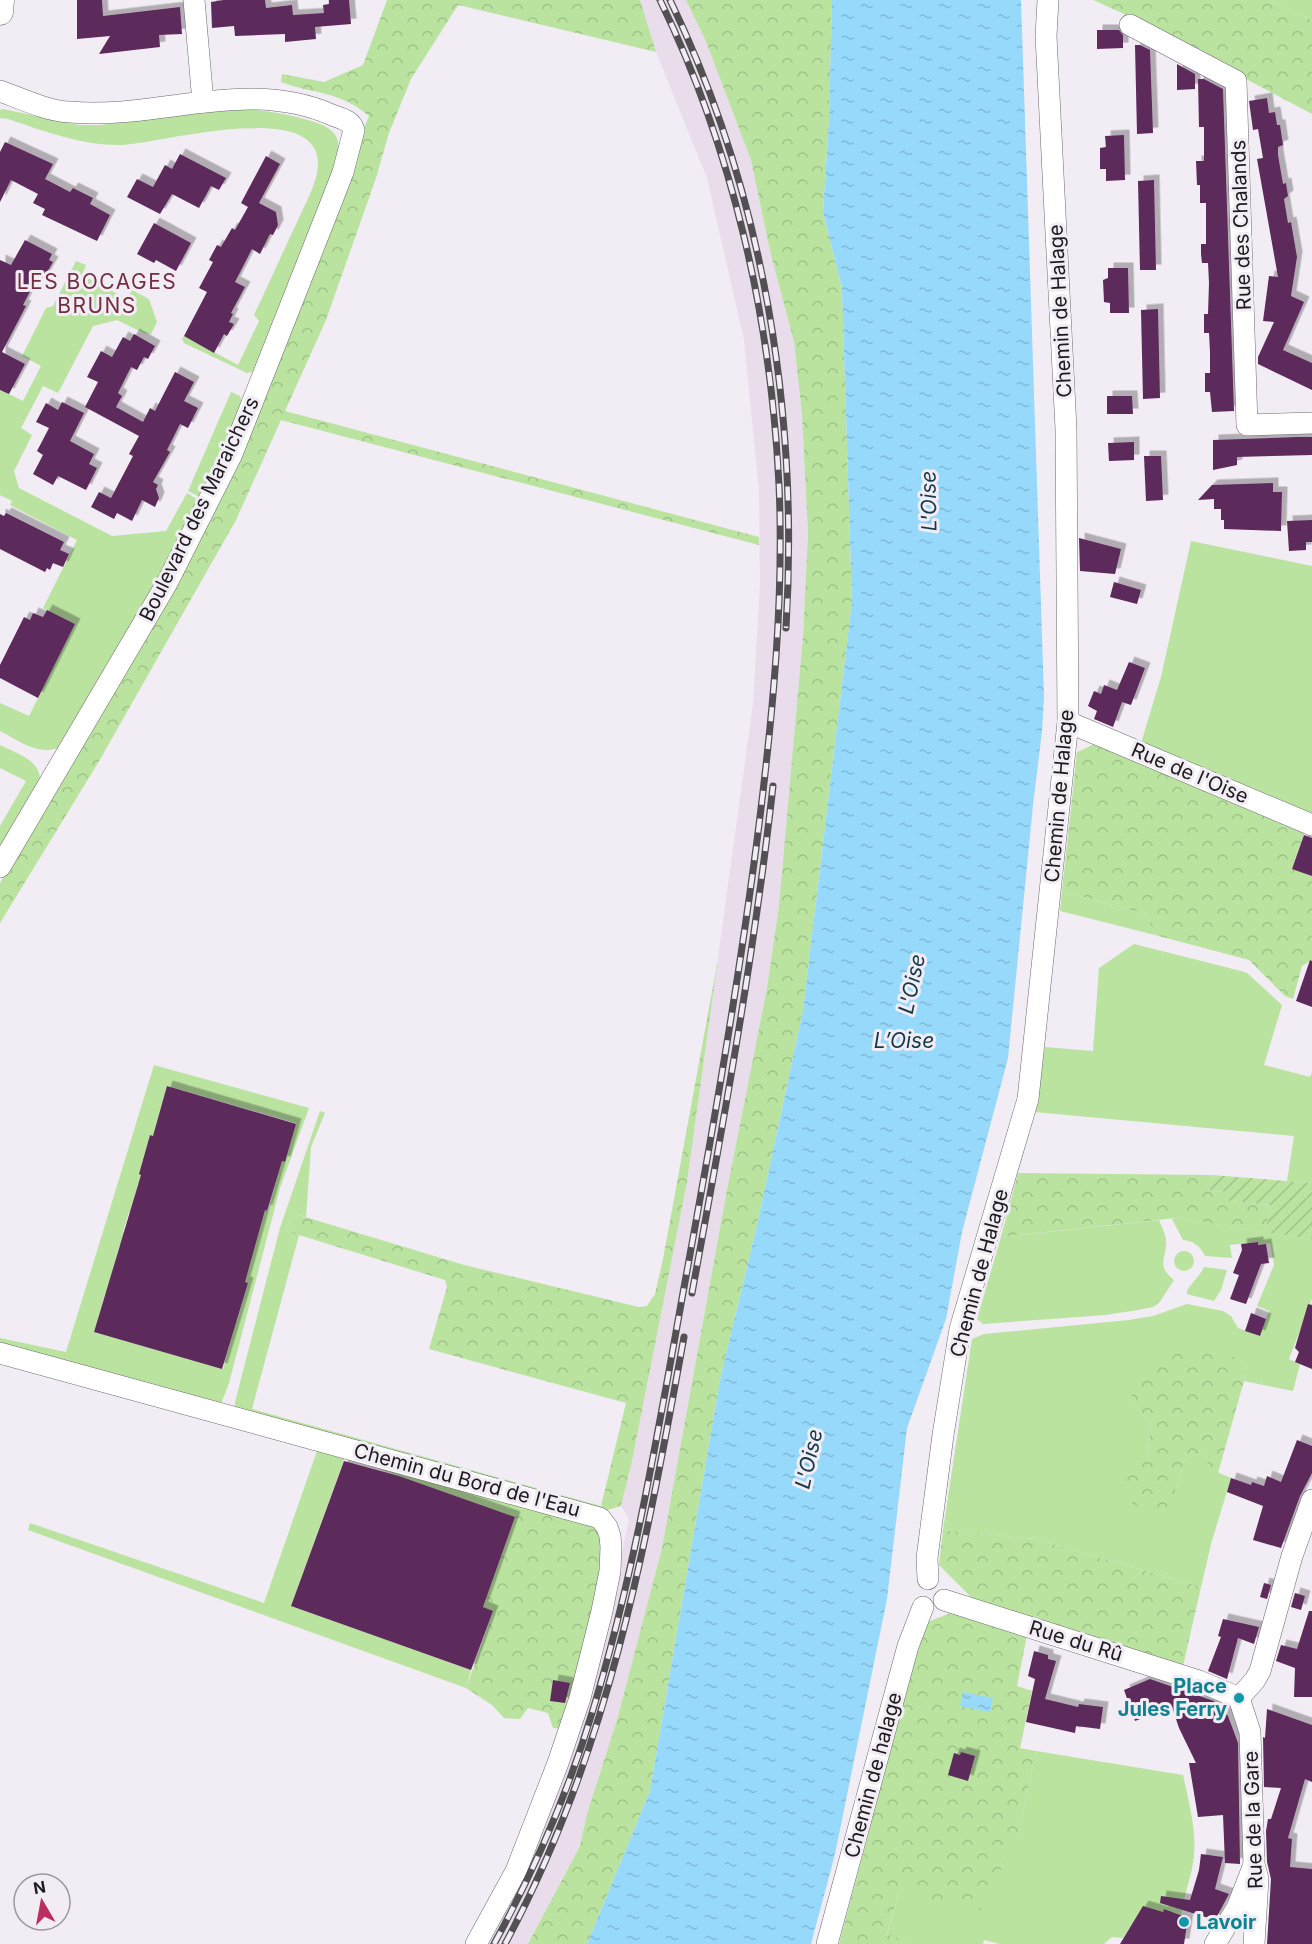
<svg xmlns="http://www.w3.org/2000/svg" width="1312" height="1944" viewBox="0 0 1312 1944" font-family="Inter,sans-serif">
<defs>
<pattern id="forest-crowns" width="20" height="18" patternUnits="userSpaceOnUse" patternTransform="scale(1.5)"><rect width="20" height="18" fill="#b9e39f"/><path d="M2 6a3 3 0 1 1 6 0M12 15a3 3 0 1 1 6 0" fill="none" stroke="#9fc288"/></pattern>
<pattern id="garden-furrows" width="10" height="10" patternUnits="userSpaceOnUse" patternTransform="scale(1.5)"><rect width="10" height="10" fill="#b9e39f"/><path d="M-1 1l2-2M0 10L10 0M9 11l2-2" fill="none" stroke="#9fc288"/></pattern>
<pattern id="water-ripples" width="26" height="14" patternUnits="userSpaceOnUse" patternTransform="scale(1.5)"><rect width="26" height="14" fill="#96d9fb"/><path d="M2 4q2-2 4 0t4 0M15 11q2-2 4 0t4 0" fill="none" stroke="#81bad7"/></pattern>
<filter id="shadow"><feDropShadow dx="5.5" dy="-5.5" stdDeviation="0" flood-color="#0004"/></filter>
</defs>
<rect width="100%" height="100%" fill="#f2ecf4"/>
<!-- built -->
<path fill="#e9ddec" d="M640 0H686L705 39 751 160 770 251 794 342 802 414 808 534 803 637 790 788 779 906 767 988 726 1195 662 1548 617 1720 587 1814 580 1846 528 1944H470L507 1871 616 1579 629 1519 621 1506 632 1461 687 1182 753 704 760 584 759 490 744 340 707 178 656 52Z"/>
<!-- grass -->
<g fill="#b9e39f" fill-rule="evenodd">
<path d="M1269 0H1312V20Z"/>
<path d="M231 108C251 108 320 117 333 132 341 141 338 152 336 163L256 371 247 373 184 343 182 339 184 336 238 365 259 321 254 315C269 283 283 252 298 220 305 205 318 181 318 164 319 96 155 145 119 145 81 145 43 131 8 119L0 118V110L3 109 79 125H101Z"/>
<path d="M76 261 86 265 82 275 127 299 132 290 149 299 157 322 151 334H146L117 320 93 326 58 393 43 386 21 428 32 435 14 471 19 488 112 536 166 531 187 493 200 501 155 587 60 747C39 757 18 740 0 731V703L29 716 75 624 43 608 77 540 10 505 12 501 0 495V392L1 390 23 401 41 366 22 356 46 308 53 306Z"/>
<path d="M231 392 240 396 243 406 202 498 188 491Z"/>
<path d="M1191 541 1312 566V814L1141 743 1161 677Z"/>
<path d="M0 745C15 753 39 759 40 779L0 849V826L26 781 0 768Z"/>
<path d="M1062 891 1146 914 1155 935 1060 911Z"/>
<path d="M1134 944 1241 971 1247 973 1282 1005 1264 1065 1310 1077 1312 1072V1183L1287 1181 1294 1136 1035 1112 1045 1047 1093 1051 1099 968Z"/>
<path d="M154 1065 309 1108 280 1188 229 1383 221 1404 0 1346V1338L66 1352ZM168 1086 296 1123 285 1162 157 1125ZM150 1135 278 1173 268 1211 139 1174ZM138 1184 262 1220 133 1203ZM129 1212 254 1248 249 1268 123 1232ZM119 1246 248 1283 237 1321 109 1284ZM105 1294 233 1331 223 1369 94 1332Z"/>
<path d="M320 1111 325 1113 311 1147 306 1217 292 1213 286 1231 299 1235 252 1409 601 1506H621L601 1512 235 1409V1402L280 1228Z"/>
<path d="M1176 1218 1312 1239V1299L1289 1359 1300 1364 1293 1391 1244 1381 1246 1363 1132 1402 1151 1424 1147 1460 1175 1492 1184 1461 1196 1454 1207 1457 1209 1466 1219 1473 1231 1478 1211 1544 1201 1587 1035 1539 943 1530 972 1339 984 1334 1129 1320 1153 1316 1187 1304 1223 1311 1231 1316 1238 1328 1259 1336 1269 1311 1257 1306 1274 1265 1270 1243 1258 1245 1257 1242 1230 1245 1232 1258 1205 1256C1200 1246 1194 1241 1183 1240L1172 1219Z"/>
<path d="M1159 1220C1162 1228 1167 1236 1166 1244 1165 1262 1157 1266 1174 1280L1159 1303 1153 1307 1138 1310 1105 1315 983 1324 977 1319 1001 1237Z"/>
<circle cx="1184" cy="1261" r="10"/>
<path d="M1204 1267 1227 1270 1221 1290 1214 1301 1187 1294V1291C1192 1282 1200 1276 1204 1267Z"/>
<path d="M318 1448 529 1501 515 1517 345 1457 291 1606 471 1670 466 1688 28 1530 30 1523 264 1603Z"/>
<path d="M1036 1751 1183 1775C1189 1804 1198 1833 1193 1863 1190 1881 1183 1898 1181 1917L1168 1914 1169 1911 1164 1909 1163 1912 1143 1907 1123 1938 1112 1937 1104 1944H999L984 1940 983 1944H912L887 1935 899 1892 1018 1836Z"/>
</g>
<!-- forest -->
<g fill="url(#forest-crowns)">
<path d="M387 0H640L656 52 458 5 411 79 389 133 376 178 326 320 285 411 759 537V545L281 420 236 520 98 763 0 923V883L174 589 369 116C338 90 316 95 281 82L282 74 324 82 363 65Z"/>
<path d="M686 0H832L829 121 823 212 842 288 852 602 803 1011 758 1221 720 1380 650 1791 587 1944H528L580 1846 587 1814 617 1720 662 1548 726 1195 767 988 779 906 803 637 808 534 802 414 794 342 770 251 751 160 705 39Z"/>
<path d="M1093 0H1269L1312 20V114L1122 13Z"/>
<path d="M1097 743 1306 829 1292 868 1312 876V960L1302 966 1293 999 1285 996 1249 960 1155 935 1146 914 1062 891 1077 752Z"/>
<path d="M718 959 687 1182 632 1461 621 1506H601L626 1403 429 1349 447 1287 445 1280 286 1231 292 1213 464 1265 639 1307 647 1306 655 1294 663 1259Z"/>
<path d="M1018 1173 1212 1175 1210 1191 1229 1192V1201L1271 1205 1265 1232 1176 1218 1001 1237Z"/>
<path d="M1213 1347 1246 1363 1244 1381 1218 1473 1209 1466 1206 1457 1196 1454 1184 1461 1175 1492 1161 1518 1133 1504 1116 1481 1147 1460 1151 1424 1132 1402V1391L1164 1359 1176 1353Z"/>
<path d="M529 1501 593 1523 604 1535 608 1560 564 1729 553 1728 548 1713 528 1708 520 1719 504 1718 492 1705 466 1688 493 1612 483 1607 515 1517Z"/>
<path d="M943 1530 1035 1539 1201 1587 1183 1666 978 1604 939 1565Z"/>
<path d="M951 1613 1027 1635 1017 1686 1032 1691 1020 1748 1036 1751 1018 1836 980 1910 899 1892 887 1934 912 1944H839L907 1688 927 1622Z"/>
</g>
<!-- garden -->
<path fill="url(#garden-furrows)" d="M1212 1175 1312 1183V1239L1265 1232 1271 1205 1229 1201V1192L1210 1191Z"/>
<!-- water -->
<g fill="url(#water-ripples)">
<path d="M832 0H1021L1044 697 1042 731 1033 805 1008 1058 962 1232 946 1319 907 1428 887 1599 835 1854 811 1944H587L650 1791 720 1380 758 1221 803 1011 852 602 842 288 823 212 829 121Z"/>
<path d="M963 1692 993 1698 990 1712 960 1706Z"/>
</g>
<!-- building -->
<g fill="#5d295b" filter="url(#shadow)">
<path d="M77 0H102L103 16 180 7 182 34 159 35 160 47 99 54 110 36 77 39Z"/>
<path d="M224 0H265L266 8 292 5 293 15 324 13 323 5 329 4V0H349L351 24 315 27 316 39 285 42V34L235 36 234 26 212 28 211 2Z"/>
<path d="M1097 30H1119L1123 35V48L1097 49Z"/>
<path d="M1135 45H1140L1150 50 1153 133 1137 134Z"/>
<path d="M1177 64 1195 74V89L1177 90Z"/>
<path d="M1198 79H1204L1223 89 1234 411 1212 412 1210 392H1205V373H1210V352L1209 333H1204V314H1208L1209 283 1208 263H1202L1201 254V244H1206V203H1200V185H1197L1196 161H1204V127H1199Z"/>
<path d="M1267 98 1269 113 1275 112 1277 125H1280L1283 145 1278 147V155L1283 184 1286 183 1288 196 1284 199 1288 223 1291 222 1297 257 1291 296 1304 302 1283 350 1312 363V390L1258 364V357L1274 322 1263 321 1269 276 1278 277 1257 159 1263 158 1258 129 1253 130 1249 101Z"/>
<path d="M1124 135 1125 180 1106 181V169H1100V148L1106 147 1105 136Z"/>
<path d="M5 142 53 164 45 179 70 192 73 188 93 198 90 204 110 215 97 241 42 215 45 209 33 203 38 194 11 180 0 202V152Z"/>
<path d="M180 154 226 178 219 190 211 186 199 208 172 194 160 214 127 197 137 179 153 187 165 165 172 169Z"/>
<path d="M266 156 280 164 259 203 276 212 278 225 273 235 270 234 260 254 252 249 235 282 245 287 231 313 233 314 229 322 234 324 227 336 224 334 214 353 184 336 207 292 199 288 213 262 209 260 217 245 221 247 232 228 235 230 248 207 241 203Z"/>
<path d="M1154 180 1156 270H1140L1138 181Z"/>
<path d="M154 223 191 243 176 271 156 260 154 263 137 254Z"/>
<path d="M25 240 52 254 49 260 53 262 42 281 37 278 23 305 26 306 2 352 25 364 9 394 0 390V260L11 265Z"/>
<path d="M1108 268H1128L1129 313H1110V303L1104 302 1103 280 1108 278Z"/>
<path d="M1158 309 1160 398 1143 399 1141 310Z"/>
<path d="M134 334 155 346 148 359 144 357 137 370 131 367 118 393 122 396 116 407 143 422 150 408 155 411 175 372 194 382 184 401 198 408 188 428 180 424 167 450 170 452 153 482 158 485 156 489 159 498 155 507 142 500 132 521 117 513 114 519 91 507 99 492 111 498 133 456 129 454 139 436 85 407 98 382 87 377 101 351 112 357 123 337 130 341Z"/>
<path d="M1107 396H1132L1133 414H1107Z"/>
<path d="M62 402 84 413 70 441 94 454 89 464 97 468 86 490 58 476 53 485 33 474 43 455 37 451 49 428 36 422 46 403 58 410Z"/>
<path d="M1298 437H1312V455L1237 457V465L1213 470V440Z"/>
<path d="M1134 442V460L1109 461 1108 443Z"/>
<path d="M1144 456H1161L1163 500 1146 501Z"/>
<path d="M1273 483V492H1282L1281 531 1224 529V520H1221V509H1214V499L1198 500 1212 485Z"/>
<path d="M6 513 64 542 60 550 69 554 63 567 53 563 50 570 47 568 45 572 0 549V514L4 516Z"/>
<path d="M1312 520V542H1306V550L1289 551 1287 521Z"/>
<path d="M1079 538 1121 549 1115 574 1080 571Z"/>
<path d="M1114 582 1141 590 1137 604 1110 597Z"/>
<path d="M47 610 75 624 38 698 0 678V665L24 617 30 620 33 613 43 617Z"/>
<path d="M1129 662 1145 668 1131 705 1122 702 1113 727 1094 719 1097 711 1088 706 1094 691 1101 694 1104 685 1117 690Z"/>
<path d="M1304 835 1312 838V876L1292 869Z"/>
<path d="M1310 960 1312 961V1007L1296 1001Z"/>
<path d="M167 1086 296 1124 285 1162 282 1161 267 1211 265 1210 245 1282 248 1283 222 1369 94 1332 141 1175 139 1174 150 1135 153 1136Z"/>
<path d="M1258 1242V1245L1266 1244 1269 1263 1261 1264 1246 1304 1230 1299 1239 1275 1233 1273 1242 1250 1241 1244Z"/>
<path d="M1308 1304 1312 1305V1369L1295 1362 1299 1352 1295 1348Z"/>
<path d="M1251 1313 1266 1319 1260 1336 1245 1331Z"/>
<path d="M1297 1440 1312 1446V1473L1300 1496 1281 1548 1253 1540 1263 1506 1227 1492 1231 1478 1251 1485 1252 1482 1264 1486 1267 1476 1281 1482Z"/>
<path d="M344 1461 399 1476 515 1517 483 1607 493 1611 471 1670 291 1606Z"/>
<path d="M1264 1583 1271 1585 1267 1599 1260 1597Z"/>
<path d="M1295 1593 1305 1596 1301 1610 1291 1607Z"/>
<path d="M1309 1611H1312V1697H1294L1295 1668 1276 1661 1281 1645 1297 1649Z"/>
<path d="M1223 1619 1259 1627 1254 1644 1238 1638 1227 1679 1208 1671 1221 1637 1218 1636Z"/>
<path d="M1034 1651 1048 1655V1659L1056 1661 1045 1699 1078 1707 1079 1704 1103 1707 1100 1729 1076 1726 1075 1733 1026 1722 1035 1679 1028 1676Z"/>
<path d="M1150 1679 1214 1701 1228 1716 1238 1743 1240 1864 1225 1863 1223 1815 1198 1817 1189 1763H1196L1179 1728 1172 1707 1135 1721 1124 1690Z"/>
<path d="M553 1680 570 1683 565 1703 550 1701Z"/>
<path d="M1267 1709 1312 1725V1782L1305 1779 1288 1838 1292 1839 1290 1867 1312 1869V1944H1267L1271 1879 1267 1862 1266 1831 1268 1819H1271L1281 1788 1264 1787 1263 1737 1265 1738Z"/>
<path d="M961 1752 975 1756 968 1781 948 1775 954 1753 960 1755Z"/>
<path d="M1201 1854 1223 1857 1215 1889 1229 1894 1215 1920 1160 1903 1161 1896 1190 1900 1199 1870Z"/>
<path d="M1143 1906 1163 1912 1164 1909 1188 1918 1184 1944H1120Z"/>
</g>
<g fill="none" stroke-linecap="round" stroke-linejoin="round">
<!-- minor casing -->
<g stroke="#6e686f" stroke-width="22">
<g id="minor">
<path d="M194 0 203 102"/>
<path d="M1130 25 1236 81 1247 425 1312 423"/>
<path d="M0 91C22 99 47 111 70 112 159 120 246 77 332 115 340 118 351 120 354 130L343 172 331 203 232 454 167 583 0 867"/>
<path d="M1068 722 1312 825"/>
<path d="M0 1353 600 1518 607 1527 610 1536 611 1547 610 1571 602 1611 580 1698 558 1763 516 1871 476 1944"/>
<path d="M928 1579 927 1558 943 1435 960 1329 1028 1099 1068 722 1066 429 1046 36 1048 0"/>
<path d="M944 1600 1199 1681 1239 1698"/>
<path d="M1239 1698 1250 1732 1254 1864 1258 1879 1254 1944"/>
<path d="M1239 1698 1255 1680 1260 1671 1292 1556 1312 1500"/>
<path d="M827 1944 908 1646 923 1607"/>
<path d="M1215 1944 1237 1908 1253 1867"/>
</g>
</g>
<!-- tertiary casing -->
<g stroke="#6e686f" stroke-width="27">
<path id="tertiary" d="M0 12 1 0"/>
</g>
<!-- minor -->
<use href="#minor" stroke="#fff" stroke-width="21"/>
<!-- tertiary -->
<use href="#tertiary" stroke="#fff" stroke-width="26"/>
<!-- rail casing -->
<g stroke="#535054" stroke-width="7">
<g id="rail">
<path d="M670 0C764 195 799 413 786 628"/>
<path d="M692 1293C723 1125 754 956 773 786"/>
<path d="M494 1944C534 1871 568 1793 592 1713 636 1569 660 1419 687 1271 714 1123 740 975 759 825 773 712 784 598 779 485 771 318 733 150 660 0"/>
<path d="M505 1944C609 1751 645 1550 684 1337"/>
</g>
</g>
<!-- rail -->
<use href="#rail" stroke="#f2ecf4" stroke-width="4.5" stroke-dasharray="14" stroke-linecap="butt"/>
</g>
<!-- markers -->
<g fill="#0f9aa8" stroke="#f2ecf4" stroke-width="2">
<circle cx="1239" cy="1698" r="6"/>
<circle cx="1184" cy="1922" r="6"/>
</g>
<g text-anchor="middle" stroke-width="6" stroke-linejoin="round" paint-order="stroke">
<!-- street labels -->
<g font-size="20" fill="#1d1b1e" stroke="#f2ecf4">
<text transform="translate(1241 225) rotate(-92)" y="7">Rue des Chalands</text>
<text transform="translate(1060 311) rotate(-93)" y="7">Chemin de Halage</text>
<text transform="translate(199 509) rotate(-64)" y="7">Boulevard des Maraichers</text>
<text transform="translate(1190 773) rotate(23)" y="7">Rue de l'Oise</text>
<text transform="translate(1059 796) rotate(-85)" y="7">Chemin de Halage</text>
<text transform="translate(979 1273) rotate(-75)" y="7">Chemin de Halage</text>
<text transform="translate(467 1480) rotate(15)" y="7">Chemin du Bord de l'Eau</text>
<text transform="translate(1076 1641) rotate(17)" y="7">Rue du Rû</text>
<text transform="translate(873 1775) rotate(-75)" y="7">Chemin de halage</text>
<text transform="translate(1253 1820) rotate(-92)" y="7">Rue de la Gare</text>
</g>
<!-- culture labels -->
<g font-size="20" font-weight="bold" fill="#0d838f" stroke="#f2ecf4" text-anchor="end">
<text x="1227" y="1693">Place<tspan x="1227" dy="23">Jules Ferry</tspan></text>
<text x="1196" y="1929" text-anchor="start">Lavoir</text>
</g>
<!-- neighbourhood labels -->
<g font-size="21" letter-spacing="1.5" fill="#742e41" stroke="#f2ecf4">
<text x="97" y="289">LES BOCAGES<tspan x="97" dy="24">BRUNS</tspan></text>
</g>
<!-- water labels -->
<g font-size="21" font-style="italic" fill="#133a4b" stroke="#f2ecf4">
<text transform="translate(929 501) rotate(-91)" y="7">L'Oise</text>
<text transform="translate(912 984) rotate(-78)" y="7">L'Oise</text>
<text x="904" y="1048">L’Oise</text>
<text transform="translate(809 1459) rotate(-77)" y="7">L'Oise</text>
</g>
</g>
<!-- north arrow -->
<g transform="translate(42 1902) rotate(350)"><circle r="28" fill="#f2ecf4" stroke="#9d989e" stroke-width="1.5"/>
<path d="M0-4.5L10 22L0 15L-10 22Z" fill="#bc2e5f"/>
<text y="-9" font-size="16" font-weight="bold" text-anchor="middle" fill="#1d1b1e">N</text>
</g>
</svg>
